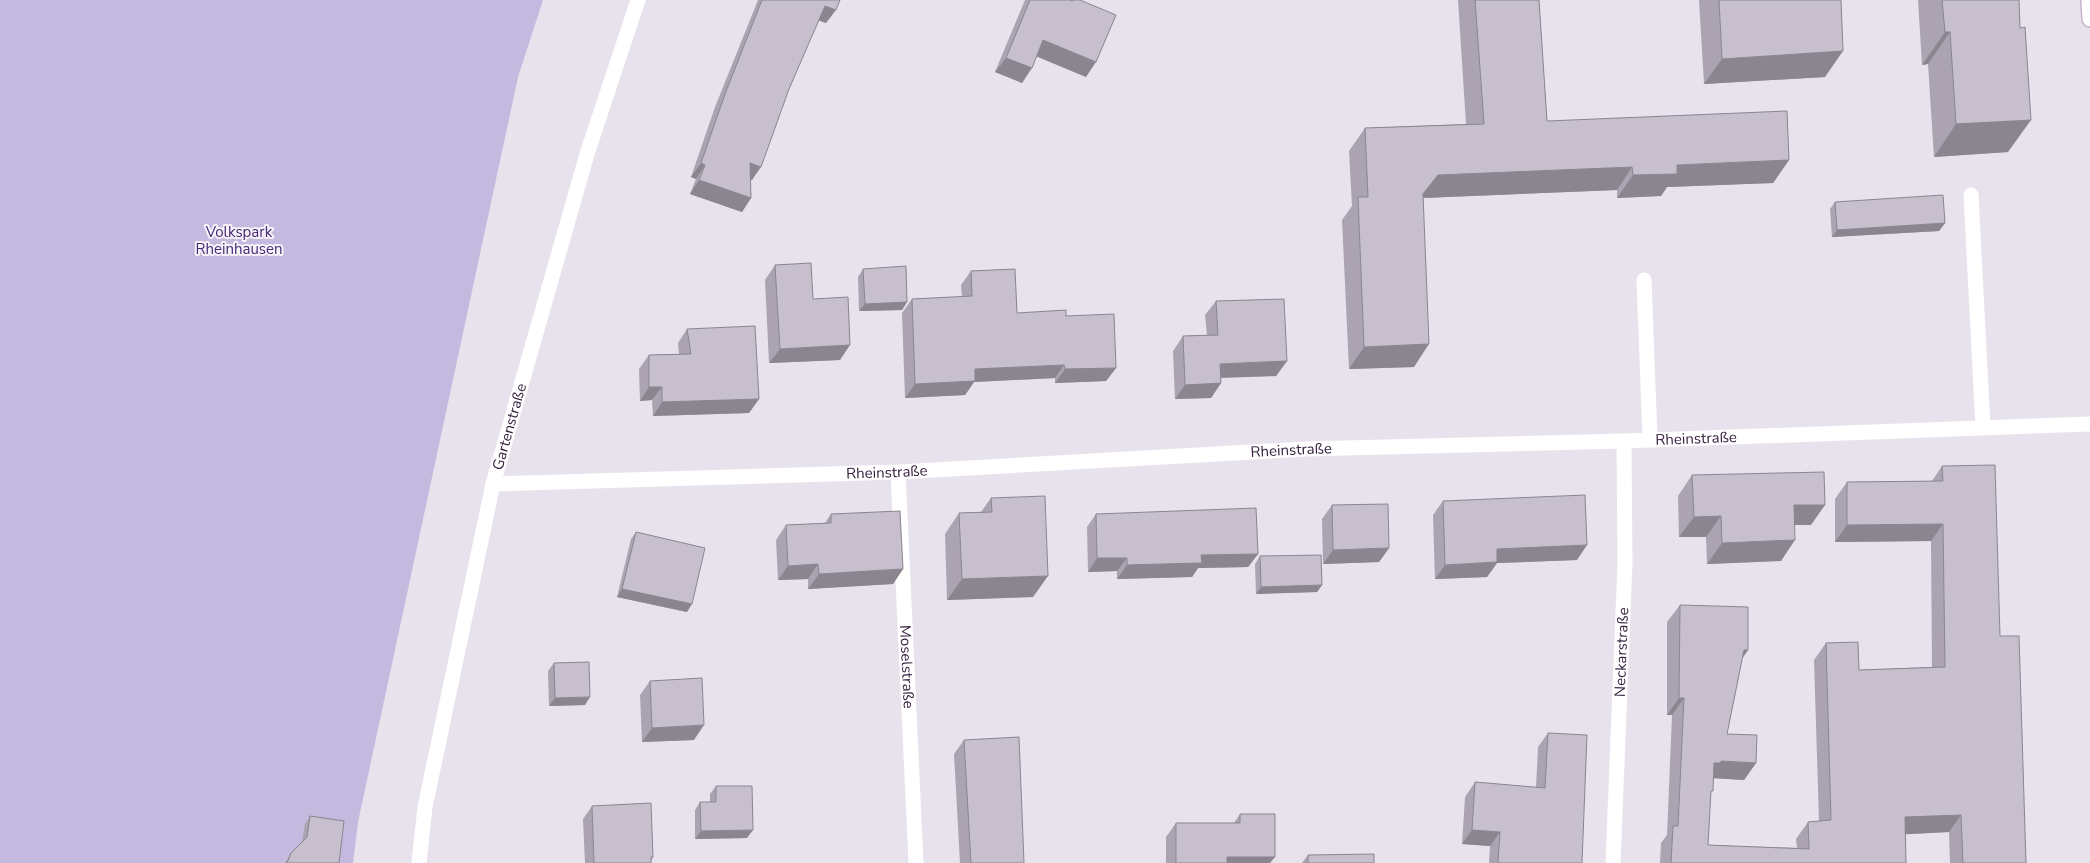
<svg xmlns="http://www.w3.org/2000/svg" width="2090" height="863" viewBox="0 0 2090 863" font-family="'Nunito Sans',sans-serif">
<rect width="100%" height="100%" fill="#e8e2ed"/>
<!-- green -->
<path fill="#c4b9df" d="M0 0H543L518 77 358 822 353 863H0Z"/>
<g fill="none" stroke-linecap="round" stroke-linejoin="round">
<!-- secondary casing -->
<g stroke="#c4b4cd" stroke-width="18">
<path id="secondary" d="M2089 0 2090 19"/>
</g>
<!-- lane -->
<g stroke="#fff" stroke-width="15">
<path d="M1971 195 1983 427"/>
<path d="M1644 280 1650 439"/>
</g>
<!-- street -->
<g stroke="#fff" stroke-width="15">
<path id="s1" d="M898 472 916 863"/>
<path id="s2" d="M493 484 898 472 1305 449 1624 441 2090 424"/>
<path id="s3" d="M419 863 425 807 493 484 587 154 638 0"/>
<path id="s4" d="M1613 863 1625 563 1624 441"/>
</g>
<!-- secondary -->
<use href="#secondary" stroke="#fff" stroke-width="15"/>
</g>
<!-- wall -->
<g fill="#aba3b1">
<path d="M758 0H840L826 23 818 20 789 89 752 180H750L751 198 742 212 690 194 696 179 691 177 715 107Z"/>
<path d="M1025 0H1080L1086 77 1037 56 1022 83 995 72Z"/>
<path d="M1458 0H1539L1547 121 1789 160 1773 183 1667 187 1661 196 1617 198V190L1423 198 1414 367 1349 369 1342 220 1352 206 1349 151 1365 128 1466 124Z"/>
<path d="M1699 0H1841L1825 77 1704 84Z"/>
<path d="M1918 0H2019L2008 152 1934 157 1928 64 1922 65Z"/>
<path d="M1835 202 1945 223 1939 231 1832 237 1830 209Z"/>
<path d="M775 265 813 299 840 360 769 363 765 280Z"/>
<path d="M863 269 907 302 902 310 859 311 858 277Z"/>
<path d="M971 271 1017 313 1066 316 1116 368 1106 381 1055 383V378L974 382 965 395 905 398 902 313 912 299 962 297 961 285Z"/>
<path d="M1216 301 1287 361 1276 376 1221 378V383L1211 398 1175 399 1173 351 1183 336 1207 335 1205 315Z"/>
<path d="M687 329 759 399 749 413 653 416 652 400 640 401 639 369 649 355 679 354 678 343Z"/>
<path d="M1942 466 2000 636 2026 863H1950L1949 832 1905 834 1906 863H1660L1661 843 1667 835 1672 715H1667V622L1680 605 1748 650 1742 658 1727 734 1756 763 1744 780 1713 778 1710 794 1708 845 1797 848 1796 839 1808 822 1819 821 1814 660 1826 643 1859 670 1932 667 1931 541 1835 542V499L1847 482 1932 481Z"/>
<path d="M1692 475 1811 525H1795L1781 561 1707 564 1706 537H1679L1678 496Z"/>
<path d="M991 498 1033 597 947 600 945 534 959 513 981 512Z"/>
<path d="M1443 501 1577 560 1497 563 1487 577 1435 579 1433 515Z"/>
<path d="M1332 505 1389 548 1379 562 1323 564 1322 519Z"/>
<path d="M831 514 903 569 893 584 808 589V579L778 580 776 540 786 525 825 523Z"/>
<path d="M1096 514 1258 554 1248 567 1198 568 1192 577 1117 579V571L1088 572 1087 527Z"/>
<path d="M636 532 687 612 617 597 631 539Z"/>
<path d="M1260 556 1322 585 1317 592 1256 594 1255 564Z"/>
<path d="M554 663 585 705 549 706 548 671Z"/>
<path d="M650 681 694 740 642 742 640 695Z"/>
<path d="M1548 733 1582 863H1489L1490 846 1462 844 1465 797 1475 782 1536 787 1538 747Z"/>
<path d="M964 740 1024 863H960L954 754Z"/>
<path d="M716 786 747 838 695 839V810L700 802H710V794Z"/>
<path d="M592 806 653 857 651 861V863H585L583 819Z"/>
<path d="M1240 814 1270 863H1166V837L1176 823H1234Z"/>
<path d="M310 816 339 863H285L291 853 302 842 305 824Z"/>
<path d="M1308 855 1374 863H1302Z"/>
</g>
<!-- shaded-wall -->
<g fill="#8b8590">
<path d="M825 6 836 10 826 23 815 19Z"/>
<path d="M1945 32H1950L1928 64 1922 65Z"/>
<path d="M1043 40 1096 62 1086 77 1033 55Z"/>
<path d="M1843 51 1825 77 1704 84 1722 59Z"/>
<path d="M1006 58 1032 68 1022 83 995 72Z"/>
<path d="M2031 120 2008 152 1934 157 1956 124Z"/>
<path d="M1789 160 1773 183 1667 187 1661 196 1617 198 1633 175 1677 165Z"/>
<path d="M701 163 705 165 696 179 691 177Z"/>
<path d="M750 163 761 167 752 180 740 176Z"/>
<path d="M1632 167 1617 190 1422 198 1423 194 1438 175Z"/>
<path d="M699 180 751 198 742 212 690 194Z"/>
<path d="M1945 223 1939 231 1832 237 1837 230Z"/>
<path d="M907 302 902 310 859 311 865 304Z"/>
<path d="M1429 344 1414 367 1349 369 1364 347Z"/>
<path d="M850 345 840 360 769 363 780 349Z"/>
<path d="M1287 361 1276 376 1210 378 1220 364Z"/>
<path d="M1064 365 1055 378 974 382 965 395 905 398 915 384 975 369Z"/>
<path d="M1116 368 1106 381 1055 383 1065 369Z"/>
<path d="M1221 383 1211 398 1175 399 1185 385Z"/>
<path d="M649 387H662L652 400 640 401Z"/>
<path d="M759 399 749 413 653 416 662 402Z"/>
<path d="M1794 505H1825L1811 525H1780Z"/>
<path d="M1721 516 1706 537H1679L1694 517Z"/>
<path d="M1943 524 1931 541 1835 542 1847 525Z"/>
<path d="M1795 540 1781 561 1707 564 1722 543Z"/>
<path d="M1587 545 1577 560 1497 563 1487 577 1435 579 1445 565 1497 549Z"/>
<path d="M1389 548 1379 562 1323 564 1333 550Z"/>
<path d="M1258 554 1248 567 1198 568 1192 577 1117 579 1127 565 1201 555Z"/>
<path d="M1097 558H1127L1117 571 1088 572Z"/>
<path d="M818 564 808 579 778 580 788 566Z"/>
<path d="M903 569 893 584 808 589 819 574Z"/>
<path d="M1048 576 1033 597 947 600 962 579Z"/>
<path d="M1322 585 1317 592 1256 594 1261 587Z"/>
<path d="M622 589 692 604 687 612 617 597Z"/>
<path d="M1744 650H1748L1736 668Z"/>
<path d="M590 697 585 705 549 706 555 698Z"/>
<path d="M1679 698H1684L1672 715H1667Z"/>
<path d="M704 725 694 740 642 742 652 728Z"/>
<path d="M1721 761 1756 763 1744 780 1711 778 1714 763Z"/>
<path d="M1961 815 1949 832 1892 835 1905 817Z"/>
<path d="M753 830 747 838 695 839 701 831Z"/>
<path d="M1472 830 1500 832 1490 846 1462 844Z"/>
<path d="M1227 857H1275L1270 863H1223Z"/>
</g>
<!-- building -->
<g fill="#c7bece" stroke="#8b8590">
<path d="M762 0H840L836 10 825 6 789 89 761 167 750 163 751 198 699 180 705 165 701 163 725 94Z"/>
<path d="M1030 0H1070L1072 1 1073 0H1080L1116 15 1096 62 1043 40 1032 68 1006 58Z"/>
<path d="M1475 0H1539L1547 121 1787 111 1789 160 1677 165V174L1633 175 1632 167 1438 175 1423 194 1429 344 1364 347 1358 197H1368L1365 128 1484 124Z"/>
<path d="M1719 0H1841L1843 51 1722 59Z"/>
<path d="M1942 0H2019L2020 28 2025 27 2031 120 1956 124 1950 32H1945Z"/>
<path d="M1943 195 1945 223 1837 230 1835 202Z"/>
<path d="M811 263 813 299 848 297 850 345 780 349 775 265Z"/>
<path d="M906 266 907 302 865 304 863 269Z"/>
<path d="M1015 269 1017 313 1066 310V316L1114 314 1116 368 1065 369 1064 365 975 369V381L915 384 912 299 972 296 971 271Z"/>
<path d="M1284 299 1287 361 1220 364 1221 383 1185 385 1183 336 1218 335 1216 301Z"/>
<path d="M755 326 759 399 662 402V387H649V355L691 354 687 329Z"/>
<path d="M1995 465 2000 636H2019L2026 863H1963L1961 815 1905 817 1906 863H1671L1673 826H1678L1684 698H1679L1680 605 1748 607V650H1744L1727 734 1757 735 1756 763 1721 761V763H1714L1713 791H1711L1708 845 1809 849 1808 822 1831 820 1826 643 1858 642 1859 670 1945 667 1943 524 1847 525V482L1943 481 1942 466Z"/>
<path d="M1824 472 1825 505H1794L1795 540 1722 543 1721 516 1694 517 1692 475Z"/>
<path d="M1585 495 1587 545 1497 549V562L1445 565 1443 501Z"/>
<path d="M1045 496 1048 576 962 579 959 513 992 512 991 498Z"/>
<path d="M1388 504 1389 548 1333 550 1332 505Z"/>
<path d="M1256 508 1258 554 1201 555 1202 563 1162 564 1127 565V558H1097L1096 514Z"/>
<path d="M900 511 903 569 819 574 818 564 788 566 786 525 831 523V514Z"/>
<path d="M636 532 705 548 692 604 622 589Z"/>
<path d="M1321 555 1322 585 1261 587 1260 556Z"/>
<path d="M589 662 590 697 555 698 554 663Z"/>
<path d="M702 678 704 725 652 728 650 681Z"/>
<path d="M1548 733 1587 735 1582 863H1498L1500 832 1472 830 1475 782 1545 788Z"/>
<path d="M1019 737 1024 863H971L964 740Z"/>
<path d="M716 786H752L753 830 701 831 700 802H716Z"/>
<path d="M651 803 653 857H651V863H594L592 806Z"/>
<path d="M1240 814H1275V857H1227V863H1176V823H1240Z"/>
<path d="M310 816 344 821 339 863H287L291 853 307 837Z"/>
<path d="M1374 854V863H1308V855Z"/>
</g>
<g text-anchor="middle" stroke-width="4" stroke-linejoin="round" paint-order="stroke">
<!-- park labels -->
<g font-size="15" fill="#482878" stroke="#f6f3f9">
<text x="239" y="237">Volkspark<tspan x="239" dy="17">Rheinhausen</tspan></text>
</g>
<!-- street labels -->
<g font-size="15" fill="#37213f" stroke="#f6f3f9">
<text dy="5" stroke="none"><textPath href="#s3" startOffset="446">Gartenstraße</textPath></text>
<text dy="5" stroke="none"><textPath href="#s2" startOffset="1204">Rheinstraße</textPath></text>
<text dy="5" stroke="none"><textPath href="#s2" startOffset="799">Rheinstraße</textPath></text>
<text dy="5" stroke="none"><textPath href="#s2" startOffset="394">Rheinstraße</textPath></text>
<text dy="5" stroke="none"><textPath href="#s4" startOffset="211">Neckarstraße</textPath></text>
<text dy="5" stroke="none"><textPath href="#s1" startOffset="195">Moselstraße</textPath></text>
</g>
</g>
</svg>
